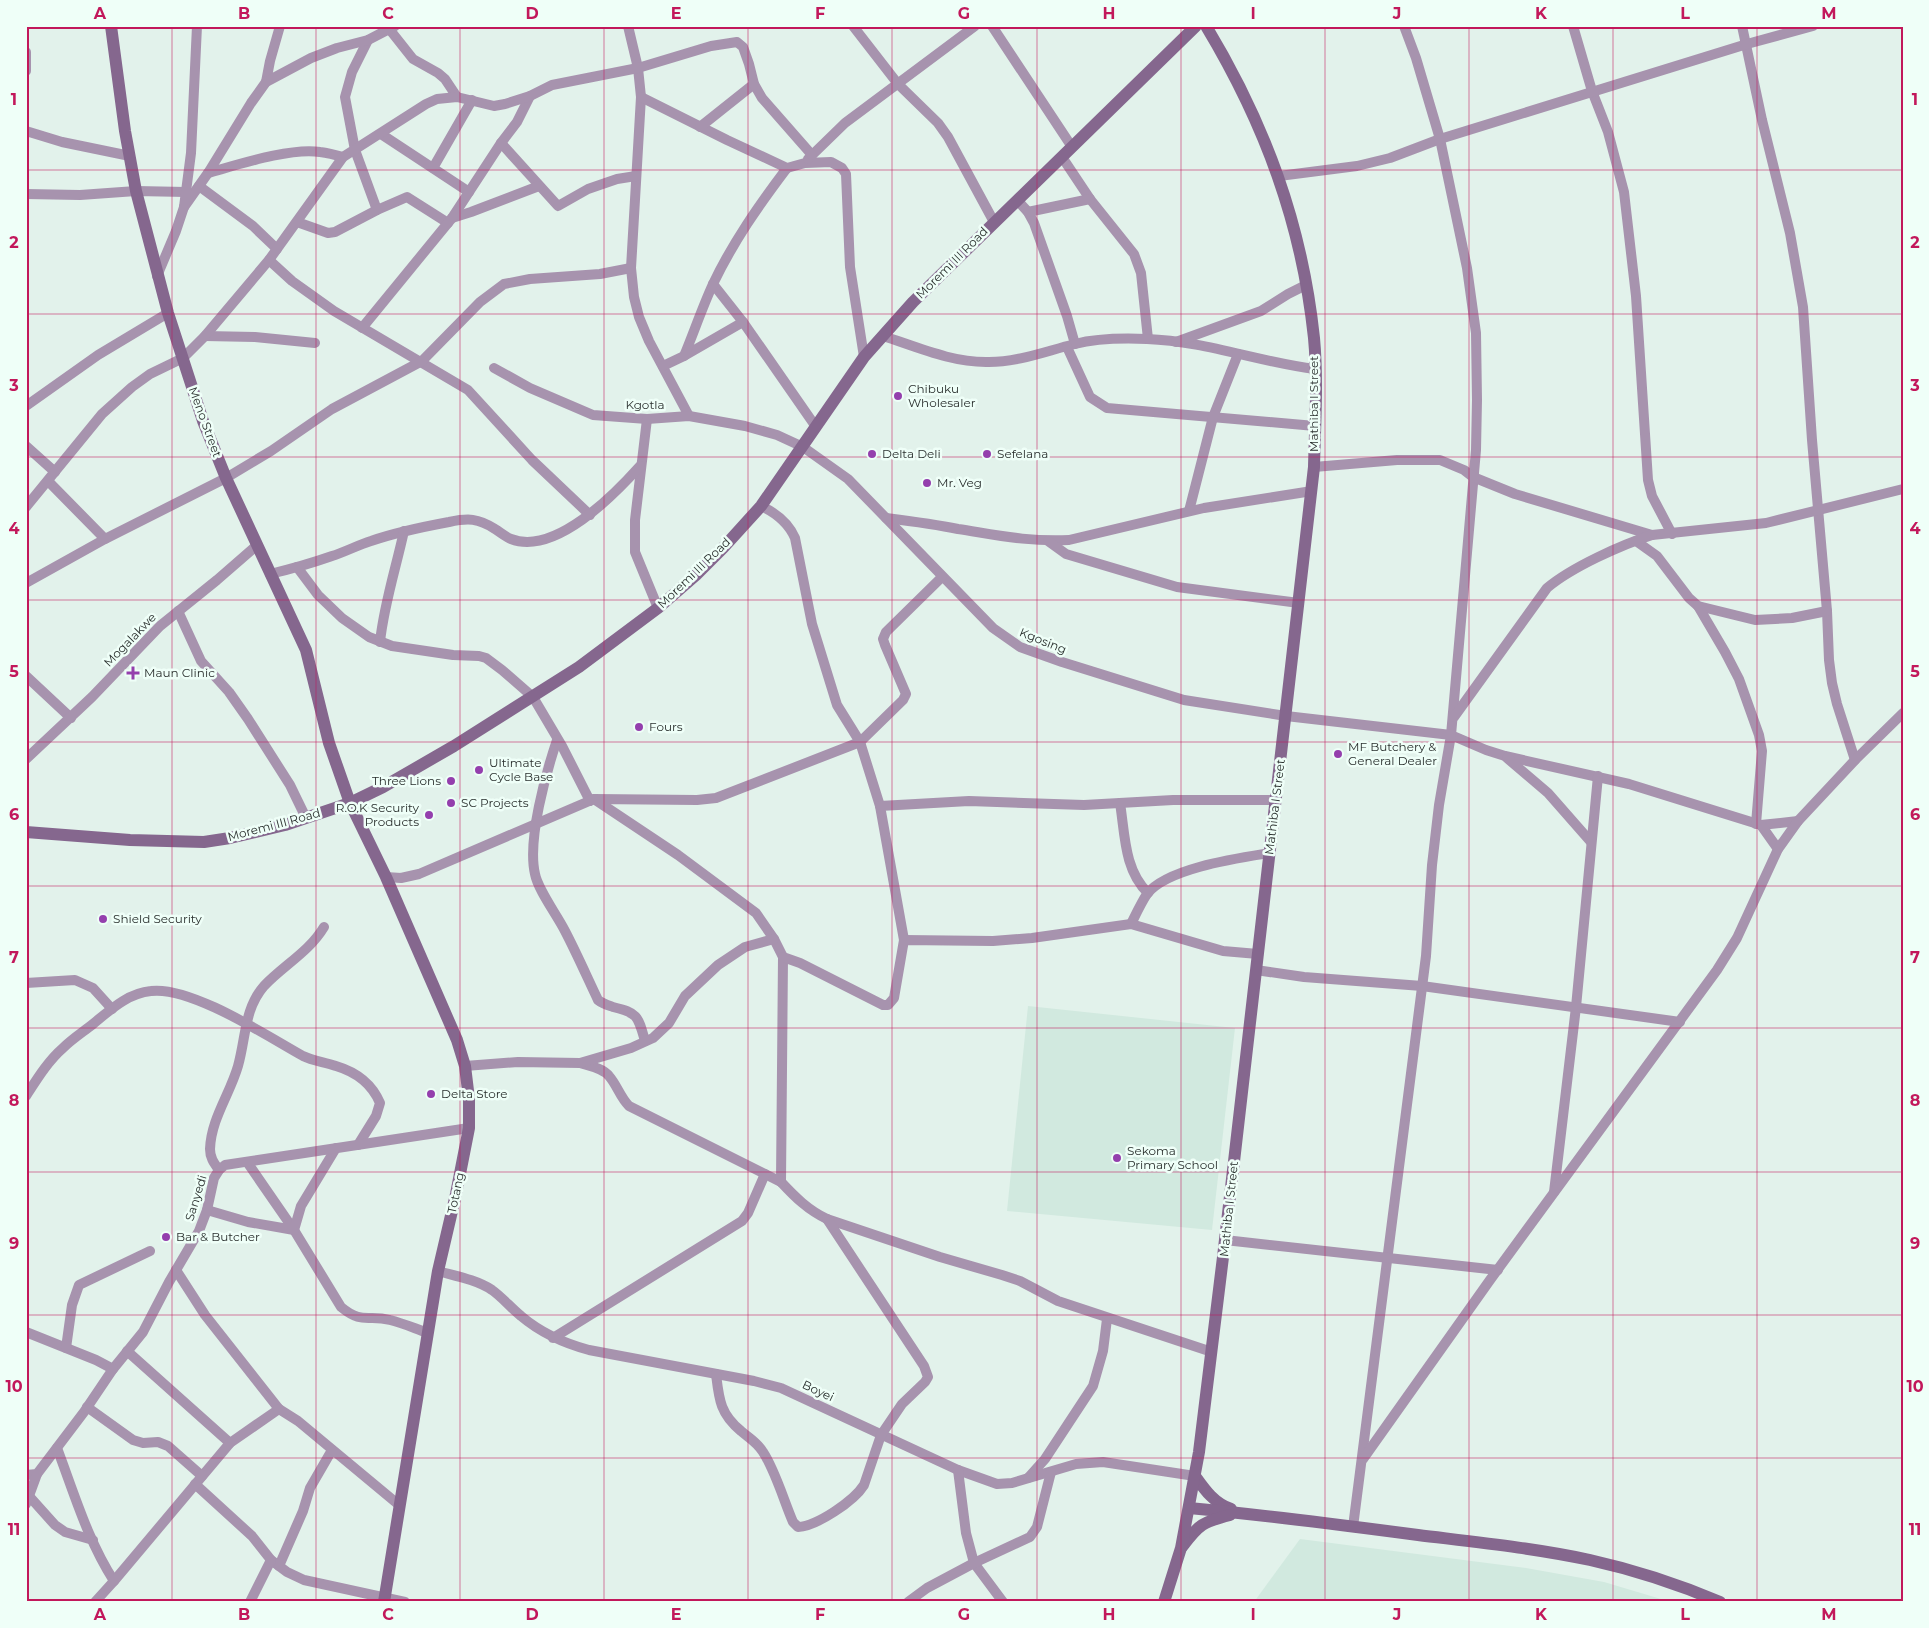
<svg xmlns="http://www.w3.org/2000/svg" width="1929" height="1628" viewBox="0 0 1929 1628" font-family="Montserrat,sans-serif">
<rect width="100%" height="100%" fill="#e2f2eb"/>
<!-- built -->
<g fill="#d1e9df">
<path d="M1028 1006 1235 1028 1212 1230 1007 1211Z"/>
<path d="M1300 1539 1526 1568 1604 1582 1671 1602H1254Z"/>
</g>
<g fill="none" stroke-linecap="round" stroke-linejoin="round">
<!-- street -->
<g stroke="#a793ae" stroke-width="10">
<path d="M628 26 638 68 641 97 631 268 634 297 639 317 649 341 689 416"/>
<path d="M853 26 898 84 938 123 948 137 994 222"/>
<path d="M992 26 1072 147"/>
<path d="M1404 26 1416 58 1440 139 1467 268 1476 333 1477 400 1476 450 1451 735 1486 750 1505 756 1629 784 1761 825 1798 821"/>
<path d="M1573 26 1592 91 1608 132 1624 192 1636 296 1648 480 1652 496 1672 534"/>
<path d="M1742 26 1762 120 1790 233 1803 307 1812 440 1827 611 1829 660 1832 683 1837 704 1855 760"/>
<path d="M390 30 413 59 438 73 445 79 457 97"/>
<path d="M368 40 352 72 345 97 355 150 377 210"/>
<path d="M26 52V71"/>
<path d="M266 82 270 61 280 26"/>
<path d="M641 97 727 140 787 168 805 163 831 162 842 168 846 174 850 267 864 357"/>
<path d="M700 127 754 84"/>
<path d="M26 131 62 142 130 156"/>
<path d="M381 134 469 192"/>
<path d="M501 143 558 206 588 189 617 179 636 176"/>
<path d="M1062 157 1090 199 1134 254 1141 273 1148 339"/>
<path d="M808 159 845 123 975 26"/>
<path d="M433 168 472 100"/>
<path d="M208 173C237 165 292 147 320 152 328 153 336 155 343 157"/>
<path d="M1279 176 1357 166 1390 158 1440 139 1747 44 1813 26"/>
<path d="M199 186 253 226 277 249"/>
<path d="M26 194 80 195 136 191 186 192"/>
<path d="M1017 200 1028 212 1034 223 1067 316 1075 344"/>
<path d="M184 207 208 173 251 103 266 82 311 58 337 48 368 40 395 26"/>
<path d="M1028 212 1090 199"/>
<path d="M452 218 471 212 539 186"/>
<path d="M297 222 328 233 335 232 377 210 407 197 448 223"/>
<path d="M269 260 292 281 334 311 468 390 532 460 590 515"/>
<path d="M157 276 176 231 184 207 191 153 197 26"/>
<path d="M713 284 743 322 816 427"/>
<path d="M362 328 452 218 501 143 517 122 530 96"/>
<path d="M205 336 255 337 315 343"/>
<path d="M883 336C917 347 953 363 989 362 1019 362 1046 351 1075 344 1098 338 1123 338 1147 339 1204 341 1259 362 1315 369"/>
<path d="M1176 342 1261 311 1288 294 1306 285"/>
<path d="M1067 347 1090 397 1107 408 1315 426"/>
<path d="M684 356 743 322"/>
<path d="M663 366 684 356C694 332 702 308 713 284 733 242 759 205 787 168"/>
<path d="M494 368 530 388 593 415 647 419 689 416 745 426 777 435 803 447 848 479 993 628 1020 647 1062 662 1184 700 1286 716 1451 735 1439 805 1432 865 1426 956 1353 1527"/>
<path d="M26 406 98 355 168 313"/>
<path d="M647 419 635 520V552L658 608"/>
<path d="M26 446 55 472"/>
<path d="M1314 467 1397 460H1440L1464 470 1473 477 1515 494 1652 535 1766 523 1903 489"/>
<path d="M48 481 105 539"/>
<path d="M761 506C776 513 788 522 795 538L812 624 837 705 860 742 880 806"/>
<path d="M26 507 102 414 132 387 150 374 183 358 205 336 269 260 343 157 426 104 437 99 457 97 494 106 505 104 530 96 552 85 638 68 711 46 737 42 743 47 749 64 754 84 762 98 812 155"/>
<path d="M1189 511 1213 417 1238 354"/>
<path d="M886 518C910 521 934 524 958 529 997 535 1028 542 1069 540L1204 508 1312 491"/>
<path d="M1048 541 1066 554 1177 587 1299 603"/>
<path d="M1636 541 1657 556 1689 598 1698 606 1755 620 1792 618 1827 611"/>
<path d="M297 567 318 595 342 618 369 637 392 646 453 655 479 656 486 658 502 670 533 697 562 746 590 801"/>
<path d="M270 574C291 569 312 563 332 556 345 552 358 545 371 541 397 532 422 527 449 522 468 518 478 518 495 529 500 532 506 537 511 539 555 556 615 494 640 466"/>
<path d="M26 583 105 539 226 478 271 451 332 409 422 361 480 302 504 284 530 279 600 274 631 268"/>
<path d="M1698 606 1725 652 1739 679 1759 735 1762 751 1756 824"/>
<path d="M178 611 201 661 229 692 248 719 290 785 306 818"/>
<path d="M380 642C384 604 396 568 404 531"/>
<path d="M26 676 71 718"/>
<path d="M1454 717 1547 588C1572 567 1621 545 1652 535"/>
<path d="M557 740C546 773 527 840 535 874 538 890 557 915 565 931 577 954 587 977 598 1000 603 1004 607 1005 613 1007 638 1013 638 1016 645 1041"/>
<path d="M1507 758 1548 793 1591 842"/>
<path d="M26 759 92 697 160 626 217 580 256 546"/>
<path d="M594 799 678 855 756 913 774 939 783 957 781 1182C795 1197 808 1210 827 1219L940 1257 1002 1275 1020 1281 1058 1301 1212 1352"/>
<path d="M1120 803C1125 834 1124 870 1148 893"/>
<path d="M1761 825 1778 849"/>
<path d="M386 877 401 878 419 874 594 799 697 800 716 798 860 742 903 700 906 694 885 645 883 639 886 632 942 577"/>
<path d="M1131 924C1136 914 1141 903 1147 894 1167 868 1239 858 1270 853"/>
<path d="M904 940 880 806 969 801 1084 805 1173 800H1276"/>
<path d="M783 957 800 963 883 1005H888L894 998 904 940 993 941 1032 938 1131 924 1223 951 1258 954"/>
<path d="M1256 970 1304 977 1422 986 1680 1022"/>
<path d="M26 983 75 980 93 988 112 1009"/>
<path d="M580 1063C590 1066 603 1068 609 1076 617 1085 620 1097 629 1106L781 1182"/>
<path d="M465 1066 518 1062 580 1063 631 1048 653 1038 669 1023 685 996 718 965 745 947 774 939"/>
<path d="M26 1096C37 1079 48 1061 63 1048 72 1039 83 1032 93 1024 110 1010 128 993 151 991 191 986 267 1036 303 1056 313 1061 325 1062 336 1066 356 1072 372 1084 380 1103L376 1116 358 1145"/>
<path d="M247 1162 294 1230 341 1307C363 1325 367 1314 390 1320 403 1323 416 1329 428 1333"/>
<path d="M219 1170C214 1163 210 1158 210 1149 211 1119 230 1094 238 1066 246 1038 244 1009 264 986 284 965 309 952 324 927"/>
<path d="M1554 1192 1576 1007 1598 776"/>
<path d="M207 1210 248 1222 294 1230 301 1206 336 1148"/>
<path d="M1225 1240 1498 1270"/>
<path d="M176 1270 205 1315 279 1409"/>
<path d="M438 1271C456 1276 477 1280 492 1290 502 1297 511 1308 521 1316 541 1333 563 1343 589 1350L754 1381 781 1388 958 1470 997 1484 1012 1483 1076 1464 1103 1462 1195 1476"/>
<path d="M26 1332 96 1360 113 1369 143 1332 169 1282 199 1231 207 1210 214 1178 219 1170 225 1165 469 1128"/>
<path d="M553 1338 742 1221 748 1213 765 1174"/>
<path d="M66 1348 72 1305 79 1285 150 1251"/>
<path d="M127 1351 230 1443"/>
<path d="M716 1374C719 1399 720 1414 741 1431 749 1438 757 1442 763 1452 775 1470 784 1501 793 1522L798 1527C817 1526 854 1501 864 1485L881 1435 902 1404 925 1382 928 1377 924 1366 827 1219"/>
<path d="M87 1407 133 1440 143 1443 158 1442 168 1446 202 1476"/>
<path d="M57 1448C74 1493 88 1541 114 1581L95 1602"/>
<path d="M1363 1459 1490 1280 1717 970 1737 938 1778 849 1798 821 1855 760 1903 713"/>
<path d="M958 1470 966 1533 974 1563 1003 1602"/>
<path d="M26 1475 37 1474 84 1412 113 1369"/>
<path d="M1028 1478 1045 1459 1093 1386 1103 1351 1107 1319"/>
<path d="M195 1484 252 1536 271 1560 287 1572 304 1580 405 1602"/>
<path d="M29 1496 55 1525 65 1532 93 1540"/>
<path d="M26 1504 37 1474"/>
<path d="M279 1566 303 1511 310 1488 332 1450"/>
<path d="M114 1581 230 1443 279 1409 298 1421 399 1505"/>
<path d="M250 1602 271 1560"/>
<path d="M908 1602 927 1588 974 1563 1030 1537 1037 1527 1051 1472"/>
</g>
<!-- secondary -->
<g stroke="#85678e" stroke-width="12">
<path d="M111 26 125 131 136 191 168 313 203 421 226 478 306 650 329 743 350 803 386 877 457 1040 465 1066 469 1099V1128L456 1194 438 1271 384 1602"/>
<path d="M26 832 130 840 204 842 230 838 285 825 350 803 383 787 454 746 579 667 658 608 696 575 723 548 761 506 864 357 913 302 1196 26"/>
<path d="M1195 1476C1205 1490 1214 1503 1231 1509"/>
<path d="M1189 1508C1265 1515 1342 1525 1418 1535 1475 1542 1534 1548 1590 1560 1635 1570 1678 1584 1720 1602"/>
<path d="M1182 1547C1199 1524 1203 1522 1230 1515"/>
<path d="M1164 1602 1181 1548 1199 1452 1223 1257 1314 467C1315 424 1318 381 1314 338 1302 224 1265 124 1206 26"/>
</g>
</g>
<!-- grid -->
<path fill="none" stroke="#c2185b" stroke-width="1" stroke-opacity="0.55" d="M172 26V1602M316 26V1602M460 26V1602M604 26V1602M748 26V1602M892 26V1602M1037 26V1602M1181 26V1602M1325 26V1602M1469 26V1602M1613 26V1602M1757 26V1602M26 170H1903M26 314H1903M26 457H1903M26 600H1903M26 742H1903M26 886H1903M26 1028H1903M26 1172H1903M26 1315H1903M26 1458H1903"/>
<!-- markers -->
<g fill="#943fad" stroke="#effff8" stroke-width="2">
<circle cx="898" cy="396" r="5"/>
<circle cx="872" cy="454" r="5"/>
<circle cx="987" cy="454" r="5"/>
<circle cx="927" cy="483" r="5"/>
<path d="M130.5 665.5h5v5h5v5h-5v5h-5v-5h-5v-5h5z"/>
<circle cx="639" cy="727" r="5"/>
<circle cx="1338" cy="754" r="5"/>
<circle cx="479" cy="770" r="5"/>
<circle cx="451" cy="781" r="5"/>
<circle cx="451" cy="803" r="5"/>
<circle cx="429" cy="815" r="5"/>
<circle cx="103" cy="919" r="5"/>
<circle cx="431" cy="1094" r="5"/>
<circle cx="1117" cy="1158" r="5"/>
<circle cx="166" cy="1237" r="5"/>
</g>
<g text-anchor="middle" stroke-width="5" stroke-linejoin="round" paint-order="stroke">
<!-- street labels -->
<g font-size="12" fill="#2a302e" stroke="#effff8">
<text transform="translate(952 263) rotate(-45)" y="4">Moremi III Road</text>
<text transform="translate(1314 404) rotate(-90)" y="4">Mathiba I Street</text>
<text x="645" y="409">Kgotla</text>
<text transform="translate(205 422) rotate(70)" y="4">Meno Street</text>
<text transform="translate(694 573) rotate(-44)" y="4">Moremi III Road</text>
<text transform="translate(130 640) rotate(-46)" y="4">Mogalakwe</text>
<text transform="translate(1043 641) rotate(22)" y="4">Kgosing</text>
<text transform="translate(1275 807) rotate(-83)" y="4">Mathiba I Street</text>
<text transform="translate(274 825) rotate(-15)" y="4">Moremi III Road</text>
<text transform="translate(456 1193) rotate(-78)" y="4">Totang</text>
<text transform="translate(196 1198) rotate(-73)" y="4">Sanyedi</text>
<text transform="translate(1229 1209) rotate(-84)" y="4">Mathiba I Street</text>
<text transform="translate(818 1391) rotate(25)" y="4">Boyei</text>
</g>
<!-- poi labels -->
<g font-size="12" fill="#2a302e" stroke="#effff8" text-anchor="start">
<text x="908" y="393">Chibuku<tspan x="908" dy="14">Wholesaler</tspan></text>
<text x="882" y="458">Delta Deli</text>
<text x="997" y="458">Sefelana</text>
<text x="937" y="487">Mr. Veg</text>
<text x="144" y="677">Maun Clinic</text>
<text x="649" y="731">Fours</text>
<text x="1348" y="751">MF Butchery &amp;<tspan x="1348" dy="14">General Dealer</tspan></text>
<text x="489" y="767">Ultimate<tspan x="489" dy="14">Cycle Base</tspan></text>
<text x="441" y="785" text-anchor="end">Three Lions</text>
<text x="461" y="807">SC Projects</text>
<text x="419" y="812" text-anchor="end">R.O.K Security<tspan x="419" dy="14">Products</tspan></text>
<text x="113" y="923">Shield Security</text>
<text x="441" y="1098">Delta Store</text>
<text x="1127" y="1155">Sekoma<tspan x="1127" dy="14">Primary School</tspan></text>
<text x="176" y="1241">Bar &amp; Butcher</text>
</g>
</g>
<!-- border -->
<rect width="1929" height="1628" fill="none" stroke="#effff8" stroke-width="55"/>
<rect x="28" y="28" width="1874" height="1572" fill="none" stroke="#c2185b" stroke-width="2"/>
<g font-size="16" text-anchor="middle" font-weight="bold" fill="#c2185b">
<text x="100" y="19">A</text>
<text x="244" y="19">B</text>
<text x="388" y="19">C</text>
<text x="532" y="19">D</text>
<text x="676" y="19">E</text>
<text x="820" y="19">F</text>
<text x="964" y="19">G</text>
<text x="1109" y="19">H</text>
<text x="1253" y="19">I</text>
<text x="1397" y="19">J</text>
<text x="1541" y="19">K</text>
<text x="1685" y="19">L</text>
<text x="1829" y="19">M</text>
<text x="14" y="105">1</text>
<text x="1915" y="105">1</text>
<text x="14" y="248">2</text>
<text x="1915" y="248">2</text>
<text x="14" y="391">3</text>
<text x="1915" y="391">3</text>
<text x="14" y="534">4</text>
<text x="1915" y="534">4</text>
<text x="14" y="677">5</text>
<text x="1915" y="677">5</text>
<text x="14" y="820">6</text>
<text x="1915" y="820">6</text>
<text x="14" y="963">7</text>
<text x="1915" y="963">7</text>
<text x="14" y="1106">8</text>
<text x="1915" y="1106">8</text>
<text x="14" y="1249">9</text>
<text x="1915" y="1249">9</text>
<text x="14" y="1392">10</text>
<text x="1915" y="1392">10</text>
<text x="14" y="1535">11</text>
<text x="1915" y="1535">11</text>
<text x="100" y="1620">A</text>
<text x="244" y="1620">B</text>
<text x="388" y="1620">C</text>
<text x="532" y="1620">D</text>
<text x="676" y="1620">E</text>
<text x="820" y="1620">F</text>
<text x="964" y="1620">G</text>
<text x="1109" y="1620">H</text>
<text x="1253" y="1620">I</text>
<text x="1397" y="1620">J</text>
<text x="1541" y="1620">K</text>
<text x="1685" y="1620">L</text>
<text x="1829" y="1620">M</text>
</g>
</svg>
